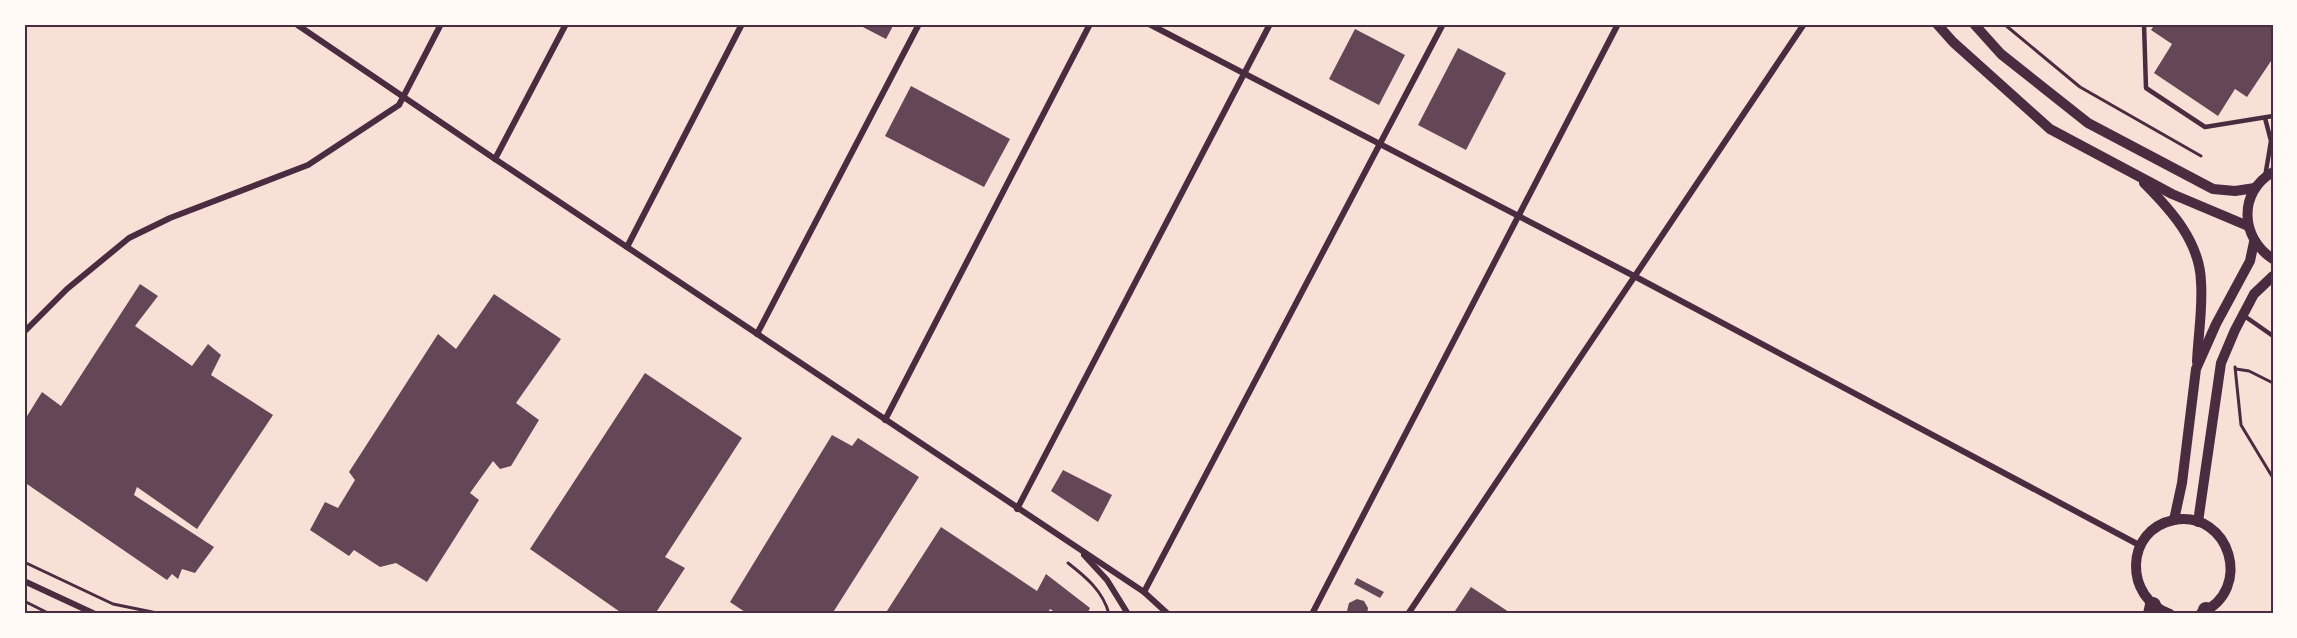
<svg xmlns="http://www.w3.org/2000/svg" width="2297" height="638" viewBox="0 0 2297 638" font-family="Bitter,serif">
<rect width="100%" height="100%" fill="#f7e1d7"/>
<!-- building -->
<g fill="#644757">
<path d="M857 24H894L886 39Z"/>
<path d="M2155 24H2273V58L2247 97 2235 89 2218 116 2154 73 2172 44 2151 30Z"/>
<path d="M1355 29 1405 55 1379 105 1329 79Z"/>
<path d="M1458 48 1506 73 1466 150 1418 125Z"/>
<path d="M911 86 1010 139 984 187 885 136Z"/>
<path d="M140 284 158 296 135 326 192 366 208 344 221 355 211 375 273 415 197 529 137 487 134 495 214 547 195 573 182 569 178 579 172 574 167 580 24 482V421L42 392 61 406Z"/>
<path d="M494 294 561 339 516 403 539 420 511 466 500 469 493 461 470 493 479 500 427 582 396 563 380 567 354 550 349 556 310 530 325 502 338 508 355 480 349 472 438 334 456 349Z"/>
<path d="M645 373 742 438 665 557 685 568 655 614H623L530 549Z"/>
<path d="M832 435 852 446 858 438 919 477 832 614H748L730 602Z"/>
<path d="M1063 470 1112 495 1098 522 1051 491Z"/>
<path d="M941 527 1037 591 1046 574 1090 608 1087 614H1058L1050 609 1047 614H885Z"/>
<path d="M1357 578 1384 592 1380 598 1354 584Z"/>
<path d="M1471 587 1512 614H1453Z"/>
<path d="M1357 599 1364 601 1368 608 1367 614H1352L1347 611 1349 603Z"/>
</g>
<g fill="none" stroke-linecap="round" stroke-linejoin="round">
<!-- path -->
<g stroke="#4a2c40" stroke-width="3">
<path d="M2004 24 2080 87 2201 156"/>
<path d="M2235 367 2241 425 2273 478"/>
<path d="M2236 369 2249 371 2273 383"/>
<path d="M24 562 113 604 162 614"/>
<path d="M1068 563C1086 577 1103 591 1109 614"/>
<path d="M24 601 50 614"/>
</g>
<!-- service -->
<g stroke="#4a2c40" stroke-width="4.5">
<path d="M2144 24 2146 88 2205 127 2273 116"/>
<path d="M2265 118 2271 141 2265 177"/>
<path d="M2243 315 2273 336"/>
</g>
<!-- minor -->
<g stroke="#4a2c40" stroke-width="6">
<path d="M296 24 495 159 1144 592 1168 614"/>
<path d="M1149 24 1636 277 2141 546"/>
<path d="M495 159 566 24"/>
<path d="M627 247 742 24"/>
<path d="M24 332 67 289 129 238 170 218 308 165 399 105 441 24"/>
<path d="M757 334 919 24"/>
<path d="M885 420 1090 24"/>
<path d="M1017 509 1270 24"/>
<path d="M1084 555 1107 580 1128 614"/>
<path d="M24 581 95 614"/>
<path d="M1144 592 1443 24"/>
<path d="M1312 614 1618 24"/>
<path d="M1408 614 1804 24"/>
</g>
<!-- tertiary -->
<g stroke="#4a2c40" stroke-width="10">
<path d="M1937 24 1953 42 2050 129 2172 194 2248 226"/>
<path d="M1974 24 2001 54 2088 123 2213 189 2235 191 2255 188"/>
<path d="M2273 172C2238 192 2240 238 2273 259"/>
<path d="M2144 183C2171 210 2200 242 2201 282 2203 308 2198 336 2197 362"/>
<path d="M2174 520 2182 483 2196 369 2216 324 2250 261 2254 242"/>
<path d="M2198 522 2221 363 2235 330 2254 294 2273 276"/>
<path d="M2170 614C2124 598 2124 530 2174 520 2230 510 2254 590 2201 613"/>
</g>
<!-- trunk -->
<g stroke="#4a2c40" stroke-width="16">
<path d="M2151 614 2153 605"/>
<path d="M2206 614V610"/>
</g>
</g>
<!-- border -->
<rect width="2297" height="638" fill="none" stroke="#fffaf5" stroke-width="51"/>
<rect x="26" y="26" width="2246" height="586" fill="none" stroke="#4a2c40" stroke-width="2"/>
</svg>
